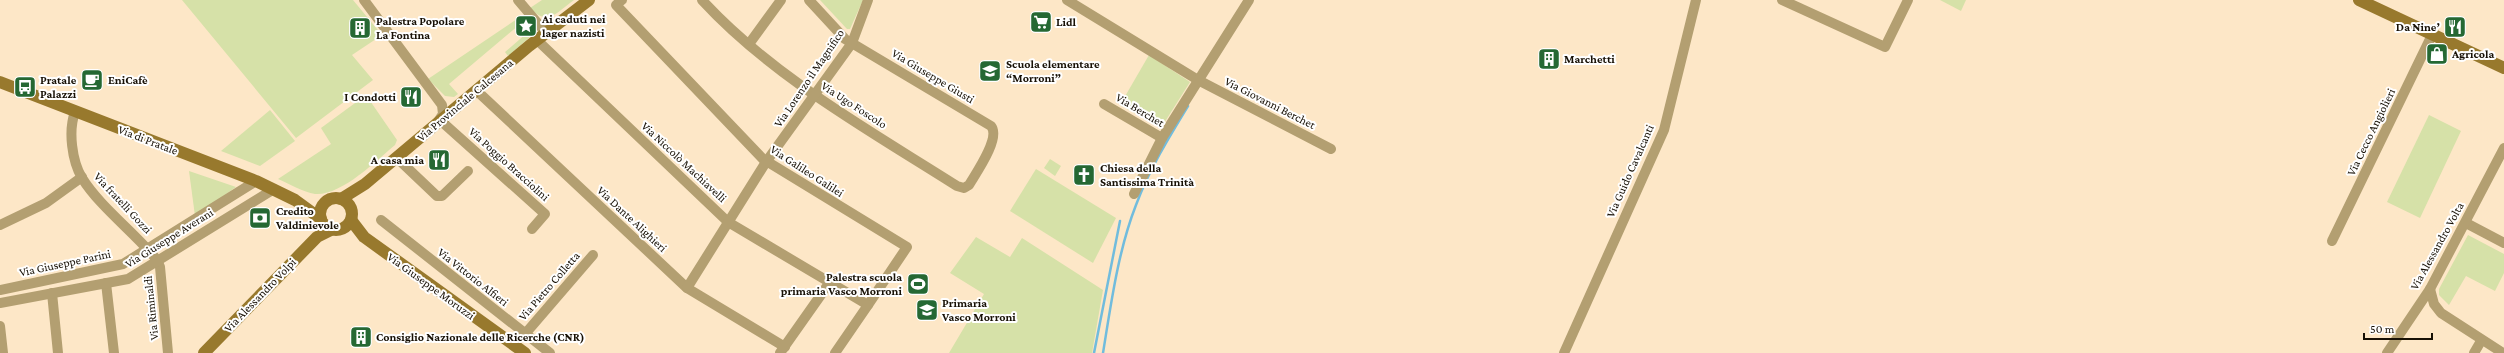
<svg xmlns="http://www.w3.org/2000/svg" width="2504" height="353" viewBox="0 0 2504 353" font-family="'Crimson Pro',serif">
<rect width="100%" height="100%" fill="#fde7c7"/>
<!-- green -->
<g fill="#d6e1a8">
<path d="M182 0H353L382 35 352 55 373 80 296 138Z"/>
<path d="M542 0H574C557 12 548 27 530 8Z"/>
<path d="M820 0H863L850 29H847Z"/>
<path d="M1940 0H1966L1961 11Z"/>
<path d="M523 15 537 31 508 56 505 52 527 33 519 25 449 84 458 94 454 97 445 96 428 79Z"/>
<path d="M1149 55 1190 82 1161 128 1120 105Z"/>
<path d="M366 95 397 140 395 145C376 161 341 196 315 194 303 192 290 184 278 179L331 144 321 128Z"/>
<path d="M270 110 295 141 260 166 221 151Z"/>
<path d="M2429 115 2461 131 2420 218 2387 202Z"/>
<path d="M1050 159 1061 166 1055 176 1044 168Z"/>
<path d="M1036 169 1116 218 1093 263 1010 211Z"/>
<path d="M189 171 236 187 195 216Z"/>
<path d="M2468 235 2504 254V273L2495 291 2466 276 2449 305 2439 295V289Z"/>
<path d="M976 237 1010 257 1022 238 1103 290 1092 353H949L984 294 950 273Z"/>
</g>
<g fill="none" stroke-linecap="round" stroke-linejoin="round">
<!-- stream -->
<g stroke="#71bcdd" stroke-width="2.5">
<path d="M1094 353 1120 221"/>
<path d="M1103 353C1111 304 1118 251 1136 205 1149 170 1169 137 1188 106"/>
</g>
<!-- minor -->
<g stroke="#b39f71" stroke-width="10">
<path d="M364 0 442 105 443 114 437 123"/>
<path d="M518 0 546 33"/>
<path d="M702 0C773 77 869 130 957 186L964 188 969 185C976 173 1001 138 991 126L845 39 809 0"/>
<path d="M1067 0 1198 80 1331 149"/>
<path d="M1782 0 1885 47 1908 0"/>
<path d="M537 40 728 222 868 305 907 247 763 159 616 5 622 0"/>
<path d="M749 44 781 0"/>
<path d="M477 91 687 288 785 347"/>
<path d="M1104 104 1162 138"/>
<path d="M75 112C68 131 72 161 82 178 100 207 135 233 157 260L160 267 168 353"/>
<path d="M441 121 545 214 532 229"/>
<path d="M397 158 437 196H442L468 171"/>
<path d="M1134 194 1162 138 1249 0"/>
<path d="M381 220 550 353"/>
<path d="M2466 223 2504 243"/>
<path d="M0 225 46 203 82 177"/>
<path d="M2332 241 2432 35"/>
<path d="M106 283 114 353"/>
<path d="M687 288 766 162 852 43 868 0"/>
<path d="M2430 289 2434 304 2441 313 2503 353"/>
<path d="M0 290 123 264 256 181"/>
<path d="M52 293 58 353"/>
<path d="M0 303 128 279 274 189"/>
<path d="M0 326 3 353"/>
<path d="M525 334 593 255"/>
<path d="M780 353 830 282"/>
<path d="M835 353 868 305"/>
<path d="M1564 353 1664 130 1696 0"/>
<path d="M2387 353 2430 289 2504 148"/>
<path d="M2474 353 2481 341"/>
</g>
<!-- secondary -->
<g stroke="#98792d" stroke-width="12">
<path d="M2359 0 2504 68"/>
<path d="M0 82 256 181 295 200 321 219"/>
<circle cx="336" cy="214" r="16"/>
<path d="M341 199 365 184 529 46 589 0"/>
<path d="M351 220 364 237 525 353"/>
<path d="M204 353 317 237 333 229"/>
</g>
</g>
<!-- icons -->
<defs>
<g id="supermarket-square" transform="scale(1.15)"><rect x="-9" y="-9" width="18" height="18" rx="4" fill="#256833" stroke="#fff"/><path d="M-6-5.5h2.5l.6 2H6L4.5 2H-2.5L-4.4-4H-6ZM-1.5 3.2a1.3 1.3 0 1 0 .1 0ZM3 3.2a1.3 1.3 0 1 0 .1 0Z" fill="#fff"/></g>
<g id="sight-square" transform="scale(1.15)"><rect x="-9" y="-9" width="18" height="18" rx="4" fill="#256833" stroke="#fff"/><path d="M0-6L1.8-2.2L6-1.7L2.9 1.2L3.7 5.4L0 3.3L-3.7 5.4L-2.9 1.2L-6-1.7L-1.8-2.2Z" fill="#fff"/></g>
<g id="restaurant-square" transform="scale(1.15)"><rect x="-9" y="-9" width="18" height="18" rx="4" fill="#256833" stroke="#fff"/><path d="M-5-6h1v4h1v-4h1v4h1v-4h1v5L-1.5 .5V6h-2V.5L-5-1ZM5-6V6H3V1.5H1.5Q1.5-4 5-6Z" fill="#fff"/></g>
<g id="building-square" transform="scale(1.15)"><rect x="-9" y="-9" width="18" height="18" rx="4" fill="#256833" stroke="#fff"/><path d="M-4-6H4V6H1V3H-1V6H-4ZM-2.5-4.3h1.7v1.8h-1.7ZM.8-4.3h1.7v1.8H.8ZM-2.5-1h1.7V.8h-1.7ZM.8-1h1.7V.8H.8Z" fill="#fff"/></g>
<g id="shop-square" transform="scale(1.15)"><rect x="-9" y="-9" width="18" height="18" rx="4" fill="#256833" stroke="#fff"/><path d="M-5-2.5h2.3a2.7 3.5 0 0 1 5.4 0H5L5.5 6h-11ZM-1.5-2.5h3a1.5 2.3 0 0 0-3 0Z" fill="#fff"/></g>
<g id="school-square" transform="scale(1.15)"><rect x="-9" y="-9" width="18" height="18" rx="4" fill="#256833" stroke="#fff"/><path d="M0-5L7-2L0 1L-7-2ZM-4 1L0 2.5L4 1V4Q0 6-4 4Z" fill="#fff"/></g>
<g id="cafe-square" transform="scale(1.15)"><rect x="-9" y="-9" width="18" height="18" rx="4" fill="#256833" stroke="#fff"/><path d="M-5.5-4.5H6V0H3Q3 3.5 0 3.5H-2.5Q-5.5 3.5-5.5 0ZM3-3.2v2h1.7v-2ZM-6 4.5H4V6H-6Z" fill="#fff"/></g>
<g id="bus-square" transform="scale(1.15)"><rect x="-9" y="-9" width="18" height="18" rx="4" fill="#256833" stroke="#fff"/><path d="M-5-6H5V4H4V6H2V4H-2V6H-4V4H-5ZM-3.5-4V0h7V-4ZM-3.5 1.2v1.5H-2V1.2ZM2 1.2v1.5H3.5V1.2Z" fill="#fff"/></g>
<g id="church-square" transform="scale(1.15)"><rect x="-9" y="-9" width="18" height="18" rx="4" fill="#256833" stroke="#fff"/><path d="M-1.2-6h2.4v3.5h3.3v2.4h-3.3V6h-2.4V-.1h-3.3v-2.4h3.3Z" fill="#fff"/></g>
<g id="bank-square" transform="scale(1.15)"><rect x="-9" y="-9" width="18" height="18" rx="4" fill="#256833" stroke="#fff"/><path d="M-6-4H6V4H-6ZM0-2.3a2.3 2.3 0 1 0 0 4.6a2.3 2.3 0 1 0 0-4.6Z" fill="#fff"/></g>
<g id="stadium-square" transform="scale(1.15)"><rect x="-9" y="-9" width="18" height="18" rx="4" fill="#256833" stroke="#fff"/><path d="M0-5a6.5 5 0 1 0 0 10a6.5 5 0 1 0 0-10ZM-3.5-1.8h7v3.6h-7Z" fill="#fff"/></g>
</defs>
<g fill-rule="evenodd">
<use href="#supermarket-square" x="1041" y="22"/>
<use href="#sight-square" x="526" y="26"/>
<use href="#restaurant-square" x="2455" y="27"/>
<use href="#building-square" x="360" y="28"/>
<use href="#shop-square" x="2437" y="54"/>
<use href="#building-square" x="1549" y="59"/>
<use href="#school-square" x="990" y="71"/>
<use href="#cafe-square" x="92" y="80"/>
<use href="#bus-square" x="25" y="87"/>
<use href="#restaurant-square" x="411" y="97"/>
<use href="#restaurant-square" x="439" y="160"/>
<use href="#church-square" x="1084" y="175"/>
<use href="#bank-square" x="260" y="218"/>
<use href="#stadium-square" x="918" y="284"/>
<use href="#school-square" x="927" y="310"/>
<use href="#building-square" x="361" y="337"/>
</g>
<g text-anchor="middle" stroke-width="4" stroke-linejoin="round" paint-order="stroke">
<!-- poi labels -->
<g font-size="12" font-weight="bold" fill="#171005" stroke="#fff" text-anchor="start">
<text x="542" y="23">Ai caduti nei<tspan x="542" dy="14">lager nazisti</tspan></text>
<text x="376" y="25">Palestra Popolare<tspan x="376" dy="14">La Fontina</tspan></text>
<text x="1056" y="26">Lidl</text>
<text x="2440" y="31" text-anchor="end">Da Nine’</text>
<text x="2452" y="58">Agricola</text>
<text x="1564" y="63">Marchetti</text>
<text x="1006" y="68">Scuola elementare<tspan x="1006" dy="14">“Morroni”</tspan></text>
<text x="40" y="84">Pratale<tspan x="40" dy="14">Palazzi</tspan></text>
<text x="108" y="84">EniCafè</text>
<text x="396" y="101" text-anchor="end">I Condotti</text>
<text x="424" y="164" text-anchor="end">A casa mia</text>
<text x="1100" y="172">Chiesa della<tspan x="1100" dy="14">Santissima Trinità</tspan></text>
<text x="276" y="215">Credito<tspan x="276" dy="14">Valdinievole</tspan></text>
<text x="902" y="281" text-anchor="end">Palestra scuola<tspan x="902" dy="14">primaria Vasco Morroni</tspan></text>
<text x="942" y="307">Primaria<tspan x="942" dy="14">Vasco Morroni</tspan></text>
<text x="376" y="341">Consiglio Nazionale delle Ricerche (CNR)</text>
</g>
<!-- street labels -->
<g font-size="12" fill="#171005" stroke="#fff">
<text transform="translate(933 76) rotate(31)" y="4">Via Giuseppe Giusti</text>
<text transform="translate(809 78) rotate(-56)" y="4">Via Lorenzo il Magnifico</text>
<text transform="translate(465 100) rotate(-40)" y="4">Via Provinciale Calcesana</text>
<text transform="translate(1270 103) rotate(27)" y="4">Via Giovanni Berchet</text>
<text transform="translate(854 105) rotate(33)" y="4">Via Ugo Foscolo</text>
<text transform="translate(1140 110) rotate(31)" y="4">Via Berchet</text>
<text transform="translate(2371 132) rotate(-64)" y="4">Via Cecco Angiolieri</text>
<text transform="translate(148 140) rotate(21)" y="4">Via di Pratale</text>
<text transform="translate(684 162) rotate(43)" y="4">Via Niccolò Machiavelli</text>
<text transform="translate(509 164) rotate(42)" y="4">Via Poggio Bracciolini</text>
<text transform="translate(807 171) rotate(33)" y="4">Via Galileo Galilei</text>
<text transform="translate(1630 171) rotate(-66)" y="4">Via Guido Cavalcanti</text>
<text transform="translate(123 203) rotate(47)" y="4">Via fratelli Gozzi</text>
<text transform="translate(632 219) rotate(43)" y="4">Via Dante Alighieri</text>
<text transform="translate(169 238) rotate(-32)" y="4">Via Giuseppe Averani</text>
<text transform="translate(2437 246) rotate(-61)" y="4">Via Alessandro Volta</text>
<text transform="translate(65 263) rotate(-12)" y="4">Via Giuseppe Parini</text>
<text transform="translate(473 277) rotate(38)" y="4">Via Vittorio Alfieri</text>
<text transform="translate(431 286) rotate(36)" y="4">Via Giuseppe Moruzzi</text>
<text transform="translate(549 286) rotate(-49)" y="4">Via Pietro Colletta</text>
<text transform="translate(260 295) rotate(-46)" y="4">Via Alessandro Volpi</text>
<text transform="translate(151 308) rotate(-96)" y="4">Via Riminaldi</text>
</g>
</g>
<!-- scale -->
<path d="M2364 333v6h68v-6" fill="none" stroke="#171005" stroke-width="2"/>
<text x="2370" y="333" font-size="12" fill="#171005" stroke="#ffffff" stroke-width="3" paint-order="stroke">50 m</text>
</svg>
